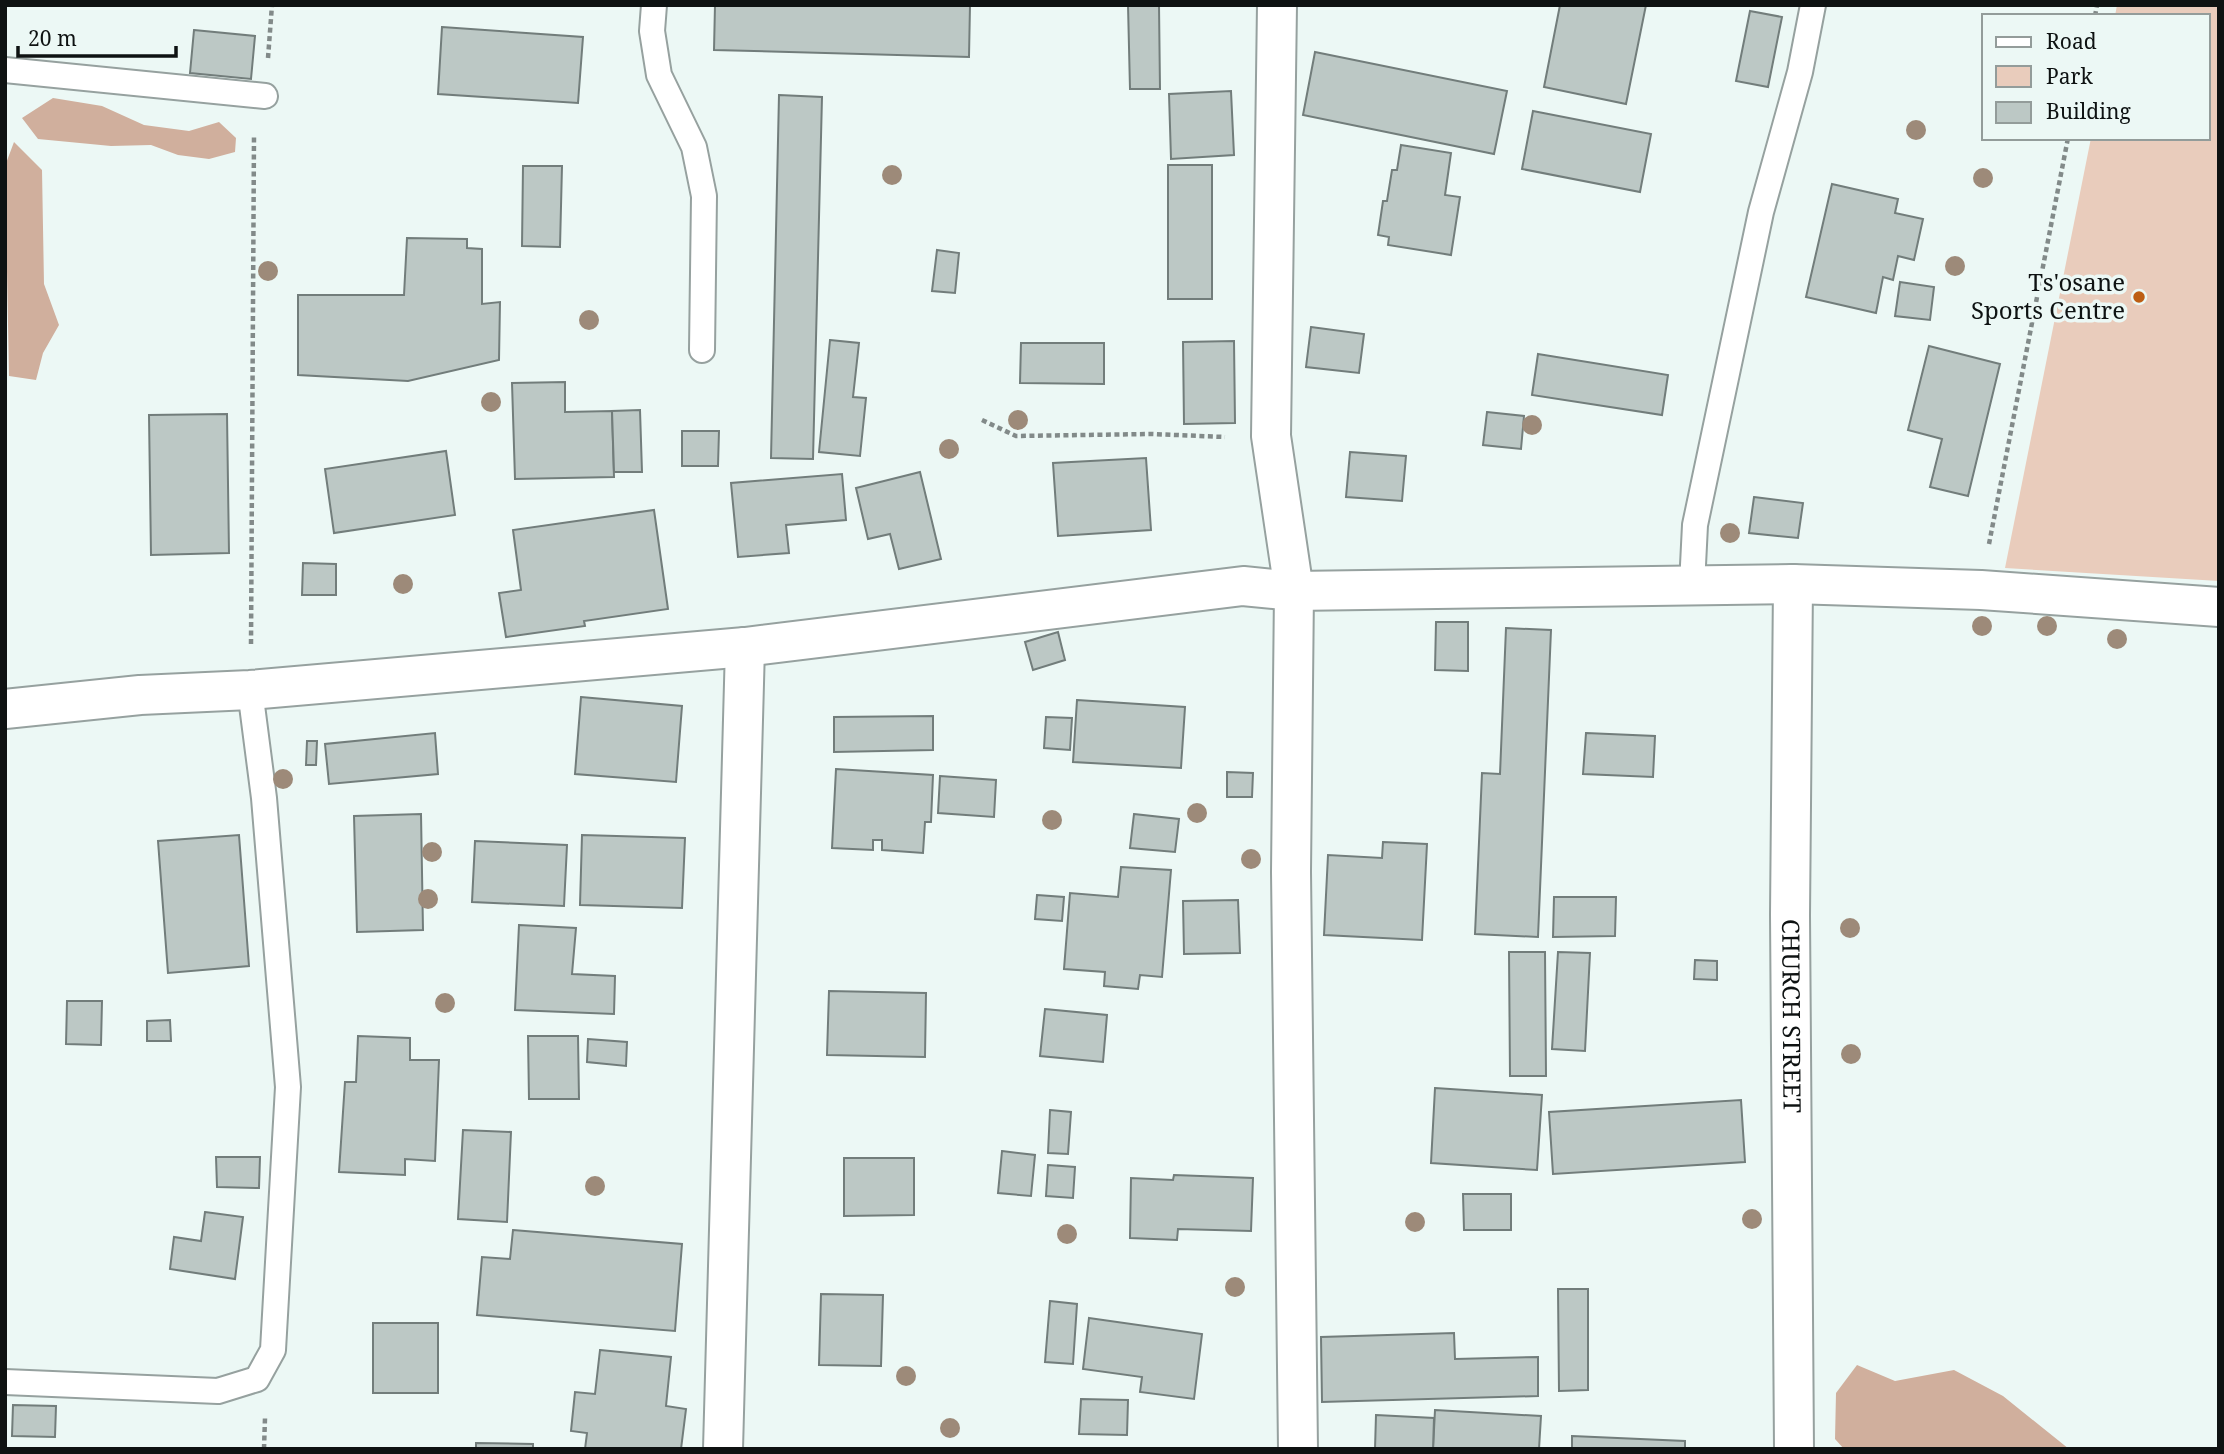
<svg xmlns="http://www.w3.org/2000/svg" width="2224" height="1454" viewBox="0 0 2224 1454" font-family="'Noto Serif',serif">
<rect width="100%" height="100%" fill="#ecf8f5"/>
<!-- green -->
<path fill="#e9ccbc" d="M2117 5H2219V581L2005 568 2091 138H2208V16H2115Z"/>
<!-- forest -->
<g fill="#d0af9d">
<path d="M53 98 102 106 144 125 189 131 219 122 236 138 235 152 209 159 178 155 151 145 111 146 38 139 22 118Z"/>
<path d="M14 142 42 170 44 284 59 325 43 353 36 380 9 376 5 166Z"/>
<path d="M1857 1365 1895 1381 1954 1370 2003 1396 2069 1449H1844L1835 1439 1836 1393Z"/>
</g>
<!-- building -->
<g fill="#bcc8c5" stroke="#727d7b" stroke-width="2">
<path d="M715 5H970L969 57 714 50Z"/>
<path d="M1128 5H1159L1160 89H1130Z"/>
<path d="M1560 5H1646L1626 104 1544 87Z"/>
<path d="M1750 11 1782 17 1768 87 1736 81Z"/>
<path d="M442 27 583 37 578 103 438 94Z"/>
<path d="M194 30 255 36 251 79 190 73Z"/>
<path d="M1315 52 1507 91 1494 154 1303 115Z"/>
<path d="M1231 91 1234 155 1171 159 1169 94Z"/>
<path d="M779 95 822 97 813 459 771 458Z"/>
<path d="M1533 111 1651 134 1640 192 1522 169Z"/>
<path d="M1401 145 1451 153 1445 195 1460 197 1451 255 1388 245 1389 237 1378 235 1383 201H1387L1392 170H1397Z"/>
<rect x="1168" y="165" width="44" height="134"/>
<path d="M523 166H562L560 247 522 246Z"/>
<path d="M1832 184 1898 199 1895 213 1923 219 1914 260 1898 256 1893 280 1883 277 1876 313 1806 297Z"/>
<path d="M407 238 467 239V248L482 249V304L500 302 499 360 408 381 298 375V295H404Z"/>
<path d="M937 250 959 253 955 293 932 291Z"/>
<path d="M1900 282 1934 287 1930 320 1895 316Z"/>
<path d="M1311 327 1364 334 1359 373 1306 367Z"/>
<path d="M830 340 859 343 853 397 866 398 860 456 819 452Z"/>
<path d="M1234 341 1235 423 1184 424 1183 342Z"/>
<path d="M1021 343H1104V384L1020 383Z"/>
<path d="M1929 346 2000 364 1968 496 1930 487 1942 439 1908 430Z"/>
<path d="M1538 354 1668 375 1662 415 1532 395Z"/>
<path d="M565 382V412L612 411 614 477 515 479 512 383Z"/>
<path d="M640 410 642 472H614L612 411Z"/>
<path d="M1487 412 1524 416 1521 449 1483 445Z"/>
<path d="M227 414 229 553 151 555 149 415Z"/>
<path d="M682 431H719L718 466H682Z"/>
<path d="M446 451 455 515 334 533 325 469Z"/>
<path d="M1350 452 1406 456 1402 501 1346 497Z"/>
<path d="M1146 458 1151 530 1058 536 1053 463Z"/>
<path d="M920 472 941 559 899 569 890 534 868 539 856 488Z"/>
<path d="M842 474 846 520 786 525 789 553 738 557 731 483Z"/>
<path d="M1754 497 1803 503 1798 538 1749 533Z"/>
<path d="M654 510 668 609 584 621 585 626 506 637 499 593 521 590 513 530Z"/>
<path d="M303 563 336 564V595H302Z"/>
<path d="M1436 622H1468V671L1435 670Z"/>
<path d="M1506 628 1551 630 1538 937 1475 934 1482 773 1500 774Z"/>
<path d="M1058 632 1065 660 1033 670 1025 642Z"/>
<path d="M581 697 682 706 676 782 575 774Z"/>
<path d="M1077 700 1185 707 1181 768 1073 762Z"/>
<path d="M933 716V750L834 752V717Z"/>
<path d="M1046 717 1072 718 1070 750 1044 748Z"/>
<path d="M435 733 438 774 329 784 325 744Z"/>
<path d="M1586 733 1655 736 1653 777 1583 774Z"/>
<path d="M307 741H317L316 765H306Z"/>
<path d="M836 769 933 775 931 822H925L923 853 882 850V840H873V850L832 848Z"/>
<path d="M1227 772 1253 773 1252 797H1227Z"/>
<path d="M940 776 996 780 994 817 938 813Z"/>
<path d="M421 814 423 930 357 932 354 816Z"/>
<path d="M1134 814 1179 819 1175 852 1130 848Z"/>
<path d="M239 835 249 966 168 973 158 841Z"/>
<path d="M582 835 685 838 682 908 580 905Z"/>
<path d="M475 841 567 845 564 906 472 902Z"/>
<path d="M1383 842 1427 844 1422 940 1324 935 1328 855 1382 858Z"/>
<path d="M1121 867 1171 870 1162 977 1140 975 1138 989 1104 986 1105 972 1064 969 1070 893 1118 897Z"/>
<path d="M1037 895 1064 897 1062 921 1035 919Z"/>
<path d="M1554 897H1616L1615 936 1553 937Z"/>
<path d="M1238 900 1240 953 1184 954 1183 901Z"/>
<path d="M519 925 576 928 572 974 615 976 614 1014 515 1010Z"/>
<path d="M1509 952H1545L1546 1076H1510Z"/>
<path d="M1558 952 1590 953 1585 1051 1552 1049Z"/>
<path d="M1695 960 1717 961V980L1694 979Z"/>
<path d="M829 991 926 993 925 1057 827 1055Z"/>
<path d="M67 1001H102L101 1045 66 1044Z"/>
<path d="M1045 1009 1107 1015 1103 1062 1040 1056Z"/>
<path d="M170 1020 171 1041H147V1021Z"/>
<path d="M358 1036 410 1038V1060H439L435 1161 405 1159V1175L339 1172 345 1082H356Z"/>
<path d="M528 1036H578L579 1099H529Z"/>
<path d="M588 1039 627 1042 626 1066 587 1062Z"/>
<path d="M1435 1088 1542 1095 1537 1170 1431 1163Z"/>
<path d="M1741 1100 1745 1162 1553 1174 1549 1112Z"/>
<path d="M1050 1110 1071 1112 1068 1154 1048 1153Z"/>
<path d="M463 1130 511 1132 507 1222 458 1219Z"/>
<path d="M1002 1151 1035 1155 1031 1196 998 1193Z"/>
<path d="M216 1157H260L259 1188 217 1187Z"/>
<path d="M844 1158H914V1215L844 1216Z"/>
<path d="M1048 1165 1075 1167 1073 1198 1046 1196Z"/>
<path d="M1174 1175 1253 1178 1251 1231 1178 1229 1177 1240 1130 1238 1131 1178 1173 1180Z"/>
<path d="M1463 1194H1511V1230H1464Z"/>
<path d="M205 1212 243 1217 235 1279 170 1269 174 1237 201 1241Z"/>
<path d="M513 1230 682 1244 675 1331 477 1315 482 1257 510 1259Z"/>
<path d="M1558 1289H1588V1390L1559 1391Z"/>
<path d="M821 1294 883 1295 881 1366 819 1365Z"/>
<path d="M1050 1301 1077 1304 1073 1364 1045 1362Z"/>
<path d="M1089 1318 1202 1334 1194 1399 1140 1392 1142 1377 1083 1369Z"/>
<rect x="373" y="1323" width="65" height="70"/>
<path d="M1454 1333 1455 1359 1538 1357V1396L1322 1402 1321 1337Z"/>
<path d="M600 1350 671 1357 666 1406 686 1409 681 1449H585L587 1433 571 1431 575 1392 595 1394Z"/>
<path d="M1081 1399 1128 1400 1127 1435 1079 1434Z"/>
<path d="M13 1405 56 1406 55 1437 12 1436Z"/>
<path d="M1435 1410 1541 1416 1539 1449H1433Z"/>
<path d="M1376 1415 1434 1418 1433 1449H1375Z"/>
<path d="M1572 1436 1685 1441V1449H1572Z"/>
<path d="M476 1443 533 1444V1449H476Z"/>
</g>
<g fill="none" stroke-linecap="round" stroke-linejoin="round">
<!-- lane casing -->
<g stroke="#96a19f" stroke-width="28">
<g id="lane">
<path d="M654 5 652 31 659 75 694 147 704 196 702 350"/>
<path d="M5 70 265 96"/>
<path d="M1692 585 1695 525 1761 212 1800 72 1813 5"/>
<path d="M5 1382 218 1391 257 1379 273 1350 288 1087 264 798 250 690"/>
</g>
</g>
<!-- street casing -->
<g stroke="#96a19f" stroke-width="42">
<g id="street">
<path d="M1277 5 1271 436 1294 591 1291 872 1298 1449"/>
<path id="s1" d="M1793 584 1790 915 1794 1449"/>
<path d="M5 709 140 695 250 690 745 647 1243 586 1294 591 1793 584 1981 590 2219 607"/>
<path d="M723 1449 745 647"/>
</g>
</g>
<!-- path -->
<g stroke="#828a89" stroke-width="4.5" stroke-dasharray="5 3.5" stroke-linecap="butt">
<path d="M2095 16 2097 5"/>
<path d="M268 58 272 5"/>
<path d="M982 420 1016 436 1152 434 1225 437"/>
<path d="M1989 544 2068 138"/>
<path d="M251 644 254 135"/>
<path d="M264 1449 265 1418"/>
</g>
<!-- lane -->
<use href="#lane" stroke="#fff" stroke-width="24"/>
<!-- street -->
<use href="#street" stroke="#fff" stroke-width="38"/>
</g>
<!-- trees -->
<g fill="#9d8a79">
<circle cx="1916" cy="130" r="10"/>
<circle cx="892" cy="175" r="10"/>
<circle cx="1983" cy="178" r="10"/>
<circle cx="1955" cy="266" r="10"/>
<circle cx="268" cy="271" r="10"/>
<circle cx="589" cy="320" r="10"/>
<circle cx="491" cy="402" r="10"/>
<circle cx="1018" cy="420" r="10"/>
<circle cx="1532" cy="425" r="10"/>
<circle cx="949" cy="449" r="10"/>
<circle cx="1730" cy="533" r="10"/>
<circle cx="403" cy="584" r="10"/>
<circle cx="1982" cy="626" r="10"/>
<circle cx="2047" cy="626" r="10"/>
<circle cx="2117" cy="639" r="10"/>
<circle cx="283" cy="779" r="10"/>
<circle cx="1197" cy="813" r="10"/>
<circle cx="1052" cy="820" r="10"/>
<circle cx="432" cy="852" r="10"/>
<circle cx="1251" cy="859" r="10"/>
<circle cx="428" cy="899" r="10"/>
<circle cx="1850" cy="928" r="10"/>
<circle cx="445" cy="1003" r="10"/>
<circle cx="1851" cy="1054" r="10"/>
<circle cx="595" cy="1186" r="10"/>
<circle cx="1752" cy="1219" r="10"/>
<circle cx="1415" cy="1222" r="10"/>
<circle cx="1067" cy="1234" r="10"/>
<circle cx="1235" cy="1287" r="10"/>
<circle cx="906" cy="1376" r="10"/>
<circle cx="950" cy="1428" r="10"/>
</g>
<!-- markers -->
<circle fill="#bd5e14" stroke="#ecf8f5" stroke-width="2.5" cx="2139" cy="297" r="7"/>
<g text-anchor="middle" stroke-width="7" stroke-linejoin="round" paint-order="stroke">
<!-- poi labels -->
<g font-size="24" fill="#0e1212" stroke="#ecf8f5" text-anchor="end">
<text x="2125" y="291">Ts'osane<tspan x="2125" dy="28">Sports Centre</tspan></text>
</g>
<!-- street labels -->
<g font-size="24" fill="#0e1212" stroke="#ecf8f5">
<text dy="8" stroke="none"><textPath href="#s1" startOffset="432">CHURCH STREET</textPath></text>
</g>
</g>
<!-- border -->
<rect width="2224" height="1454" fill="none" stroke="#0e1212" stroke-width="14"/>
<!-- legend -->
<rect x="1982" y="14" width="228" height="126" fill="#ecf8f5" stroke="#939c9a" stroke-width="2"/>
<rect x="1996" y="37" width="35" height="10" fill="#ffffff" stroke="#939c9a" stroke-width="2"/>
<text x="2046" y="49" font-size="21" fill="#0e1212">Road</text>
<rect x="1996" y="66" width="35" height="21" fill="#e9ccbc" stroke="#939c9a" stroke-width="2"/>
<text x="2046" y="84" font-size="21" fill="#0e1212">Park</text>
<rect x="1996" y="102" width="35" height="21" fill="#bcc8c5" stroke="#939c9a" stroke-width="2"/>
<text x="2046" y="119" font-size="21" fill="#0e1212">Building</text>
<!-- scale -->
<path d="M18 46v10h158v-10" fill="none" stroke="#0e1212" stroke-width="3.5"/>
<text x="28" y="46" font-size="21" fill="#0e1212" stroke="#ecf8f5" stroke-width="5" paint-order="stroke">20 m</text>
</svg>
